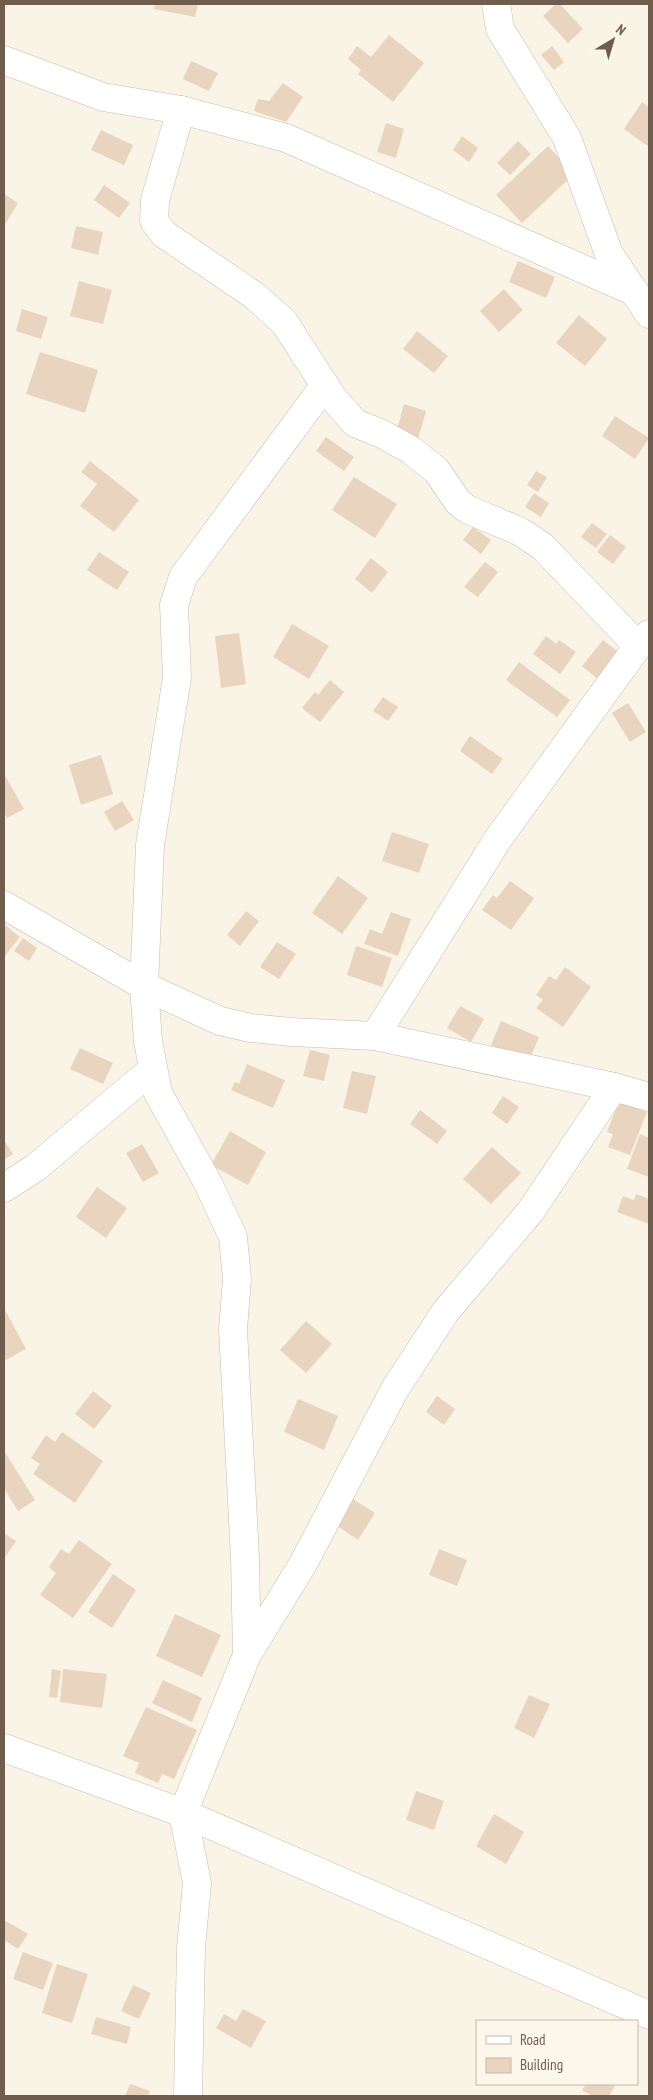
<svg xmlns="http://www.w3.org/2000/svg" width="653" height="2100" viewBox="0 0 653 2100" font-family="'PT Sans Narrow',sans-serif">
<rect width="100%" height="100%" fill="#f9f4e6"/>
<!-- building -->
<g fill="#e9d4bf">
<path d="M155 4H198L195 17 154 9Z"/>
<path d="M556 4H560L583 29 568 43 543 16Z"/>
<path d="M389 35 424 63 393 102 358 74 361 70 348 59 357 46 371 57Z"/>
<path d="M552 46 564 62 554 70 541 55Z"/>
<path d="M191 61 218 73 209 91 183 79Z"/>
<path d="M283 83 303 97 286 122 254 111 258 99 269 101Z"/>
<path d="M642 102 649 107V147L624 129Z"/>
<path d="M386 123 404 129 396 158 377 152Z"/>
<path d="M101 130 133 145 124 165 91 150Z"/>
<path d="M462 136 478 148 469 162 453 150Z"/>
<path d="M518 141 531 154 510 175 497 163Z"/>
<path d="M548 146 574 174 522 223 496 195Z"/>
<path d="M104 185 130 203 119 218 94 200Z"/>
<path d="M4 194 18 203 6 223 4 221Z"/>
<path d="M76 226 103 232 98 255 71 248Z"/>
<path d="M518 261 555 277 546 298 509 282Z"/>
<path d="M79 281 112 290 103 324 70 316Z"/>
<path d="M504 289 523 310 499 332 480 311Z"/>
<path d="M22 309 48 317 41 339 16 331Z"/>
<path d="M579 315 607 339 585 366 556 343Z"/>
<path d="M417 331 448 356 434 373 403 349Z"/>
<path d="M40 352 98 370 85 413 26 394Z"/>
<path d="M404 404 426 411 418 439 396 433Z"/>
<path d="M615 416 649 438 635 459 602 436Z"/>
<path d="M326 437 354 457 344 471 316 451Z"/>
<path d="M90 461 139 500 114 532 80 506 97 484 81 472Z"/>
<path d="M536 471 547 477 538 492 527 485Z"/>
<path d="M354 477 397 504 375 538 332 510Z"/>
<path d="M534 493 549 503 541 517 525 507Z"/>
<path d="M592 523 607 534 596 548 581 537Z"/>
<path d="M473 527 491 540 481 554 463 540Z"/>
<path d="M610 535 626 547 613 564 597 552Z"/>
<path d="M99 552 129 572 117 590 87 570Z"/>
<path d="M371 558 388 572 372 593 355 579Z"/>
<path d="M485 562 498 572 478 597 464 587Z"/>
<path d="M292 624 329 646 309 679 273 657Z"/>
<path d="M239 633 246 684 221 688 215 636Z"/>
<path d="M546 636 556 644 559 640 576 652 560 674 533 654Z"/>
<path d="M603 640 622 655 600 681 582 666Z"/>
<path d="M519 662 570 700 557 717 506 680Z"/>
<path d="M330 680 344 692 320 722 302 708 315 692 318 695Z"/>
<path d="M383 697 398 707 388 721 373 711Z"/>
<path d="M628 703 646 732 630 742 612 713Z"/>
<path d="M470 736 503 759 492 774 460 751Z"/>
<path d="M101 755 113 794 81 805 69 765Z"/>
<path d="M4 774 24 809 7 818 4 813Z"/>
<path d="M122 801 134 820 115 831 104 812Z"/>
<path d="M392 832 429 844 419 873 382 861Z"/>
<path d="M338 876 368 898 342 934 312 913Z"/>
<path d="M510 881 534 898 511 930 482 910 493 895 497 898Z"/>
<path d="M246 911 259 921 240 946 227 935Z"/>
<path d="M391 912 411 919 398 956 364 944 370 929 382 934Z"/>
<path d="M5 925 20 937 4 957V926Z"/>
<path d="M23 938 37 948 29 961 14 951Z"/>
<path d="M277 942 296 954 279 979 260 967Z"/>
<path d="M356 946 392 958 382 987 347 975Z"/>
<path d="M565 967 591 987 563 1027 536 1008 543 1000 536 995 549 976 556 980Z"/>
<path d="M460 1006 484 1019 471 1042 447 1028Z"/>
<path d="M501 1021 539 1037 529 1061 491 1045Z"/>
<path d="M80 1048 113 1063 103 1084 70 1069Z"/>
<path d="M310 1050 330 1055 324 1081 303 1076Z"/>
<path d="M247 1064 285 1080 273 1108 231 1090 235 1082 239 1084Z"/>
<path d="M352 1071 376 1076 367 1114 343 1108Z"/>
<path d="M503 1096 519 1107 507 1124 492 1113Z"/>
<path d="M619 1101 647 1112 630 1155 608 1147 613 1134 607 1132Z"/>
<path d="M420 1110 447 1131 437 1144 410 1124Z"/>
<path d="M230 1131 266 1152 248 1185 211 1165Z"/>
<path d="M640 1134 649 1138V1177L627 1169Z"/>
<path d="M4 1140 13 1154 4 1160Z"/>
<path d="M142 1144 159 1173 143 1182 126 1153Z"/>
<path d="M492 1147 521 1173 491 1204 463 1179Z"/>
<path d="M97 1187 127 1208 106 1238 76 1217Z"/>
<path d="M636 1194 649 1199V1224L617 1212 623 1196 634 1200Z"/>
<path d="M4 1308 26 1349 4 1361Z"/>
<path d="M306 1321 332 1344 306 1373 280 1350Z"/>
<path d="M93 1391 112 1406 94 1429 75 1414Z"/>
<path d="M437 1396 455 1409 444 1425 426 1412Z"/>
<path d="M298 1399 338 1416 324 1450 284 1432Z"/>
<path d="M62 1432 103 1461 75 1503 33 1474 40 1464 31 1458 46 1435 55 1442Z"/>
<path d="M4 1451 35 1500 18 1511 4 1488Z"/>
<path d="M353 1499 375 1513 358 1540 336 1525Z"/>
<path d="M4 1533 16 1541 4 1559Z"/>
<path d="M79 1540 112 1564 73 1618 40 1595 56 1573 49 1567 61 1549 69 1554Z"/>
<path d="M439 1549 467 1560 457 1586 429 1575Z"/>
<path d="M113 1574 136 1590 112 1628 88 1612Z"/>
<path d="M175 1614 221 1635 202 1677 156 1656Z"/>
<path d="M52 1669 61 1671 57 1698 49 1697Z"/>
<path d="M63 1669 107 1674 102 1708 60 1702Z"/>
<path d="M163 1680 202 1698 192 1722 152 1703Z"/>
<path d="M529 1695 550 1704 534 1738 514 1728Z"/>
<path d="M146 1707 197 1730 174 1779 162 1774 158 1783 135 1773 139 1763 123 1756Z"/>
<path d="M416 1791 444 1801 434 1830 406 1820Z"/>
<path d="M494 1814 524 1832 506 1864 476 1846Z"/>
<path d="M4 1920 28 1934 18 1949 4 1940Z"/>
<path d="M23 1952 53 1963 43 1990 13 1979Z"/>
<path d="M57 1964 88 1974 72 2023 42 2013Z"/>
<path d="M133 1985 151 1993 139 2019 121 2011Z"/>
<path d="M243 2009 266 2021 251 2048 216 2028 224 2014 236 2021Z"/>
<path d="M96 2017 131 2027 127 2044 91 2034Z"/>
<path d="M130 2084 150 2091 148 2096H125Z"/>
<path d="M586 2084H616L609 2096H592L582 2090Z"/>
</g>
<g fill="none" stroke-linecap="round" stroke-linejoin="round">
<!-- minor casing -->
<g stroke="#c9bcad" stroke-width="29">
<g id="minor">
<path d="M496 4 500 29 567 138 609 254 649 314"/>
<path d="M4 60 103 97 181 110 286 138 635 292"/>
<path d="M181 110 155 200 154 221 164 234 255 296 284 322 333 398 355 423 382 434 411 450 437 471 458 502 467 509 519 531 542 546 638 646"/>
<path d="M4 905 144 986 220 1021 251 1028 291 1032 375 1036 614 1087 649 1097"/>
<path d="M375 1036 498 839 638 646 649 634"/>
<path d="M4 1188 35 1168 153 1069"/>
<path d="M247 1655 303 1564 395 1389 446 1311 530 1212 614 1087"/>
<path d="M4 1748 183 1813 649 2015"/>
<path d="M188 2096 191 1948 197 1883 183 1813 247 1655 245 1558 233 1329 237 1279 233 1237 208 1183 158 1093 148 1041 144 986 150 845 177 678 174 605 183 577 325 385"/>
</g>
</g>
<!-- minor -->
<use href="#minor" stroke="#fff" stroke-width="28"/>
</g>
<!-- border -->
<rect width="653" height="2100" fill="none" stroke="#6f5d4e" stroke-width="10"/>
<!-- legend -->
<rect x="476" y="2020" width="162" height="65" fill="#fdf7eb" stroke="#c4b9ac"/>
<rect x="486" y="2036" width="25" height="8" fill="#ffffff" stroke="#c4b9ac"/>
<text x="520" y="2045" font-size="15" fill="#6f5d4e">Road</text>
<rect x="486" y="2058" width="25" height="15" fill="#e9d4bf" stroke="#c4b9ac"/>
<text x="520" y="2070" font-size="15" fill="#6f5d4e">Building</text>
<!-- north arrow -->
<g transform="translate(613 40) rotate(38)" stroke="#fdf7eb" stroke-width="4" paint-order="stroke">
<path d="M0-4L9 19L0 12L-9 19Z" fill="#6f5d4e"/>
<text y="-8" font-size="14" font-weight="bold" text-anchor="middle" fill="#6f5d4e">N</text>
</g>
</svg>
